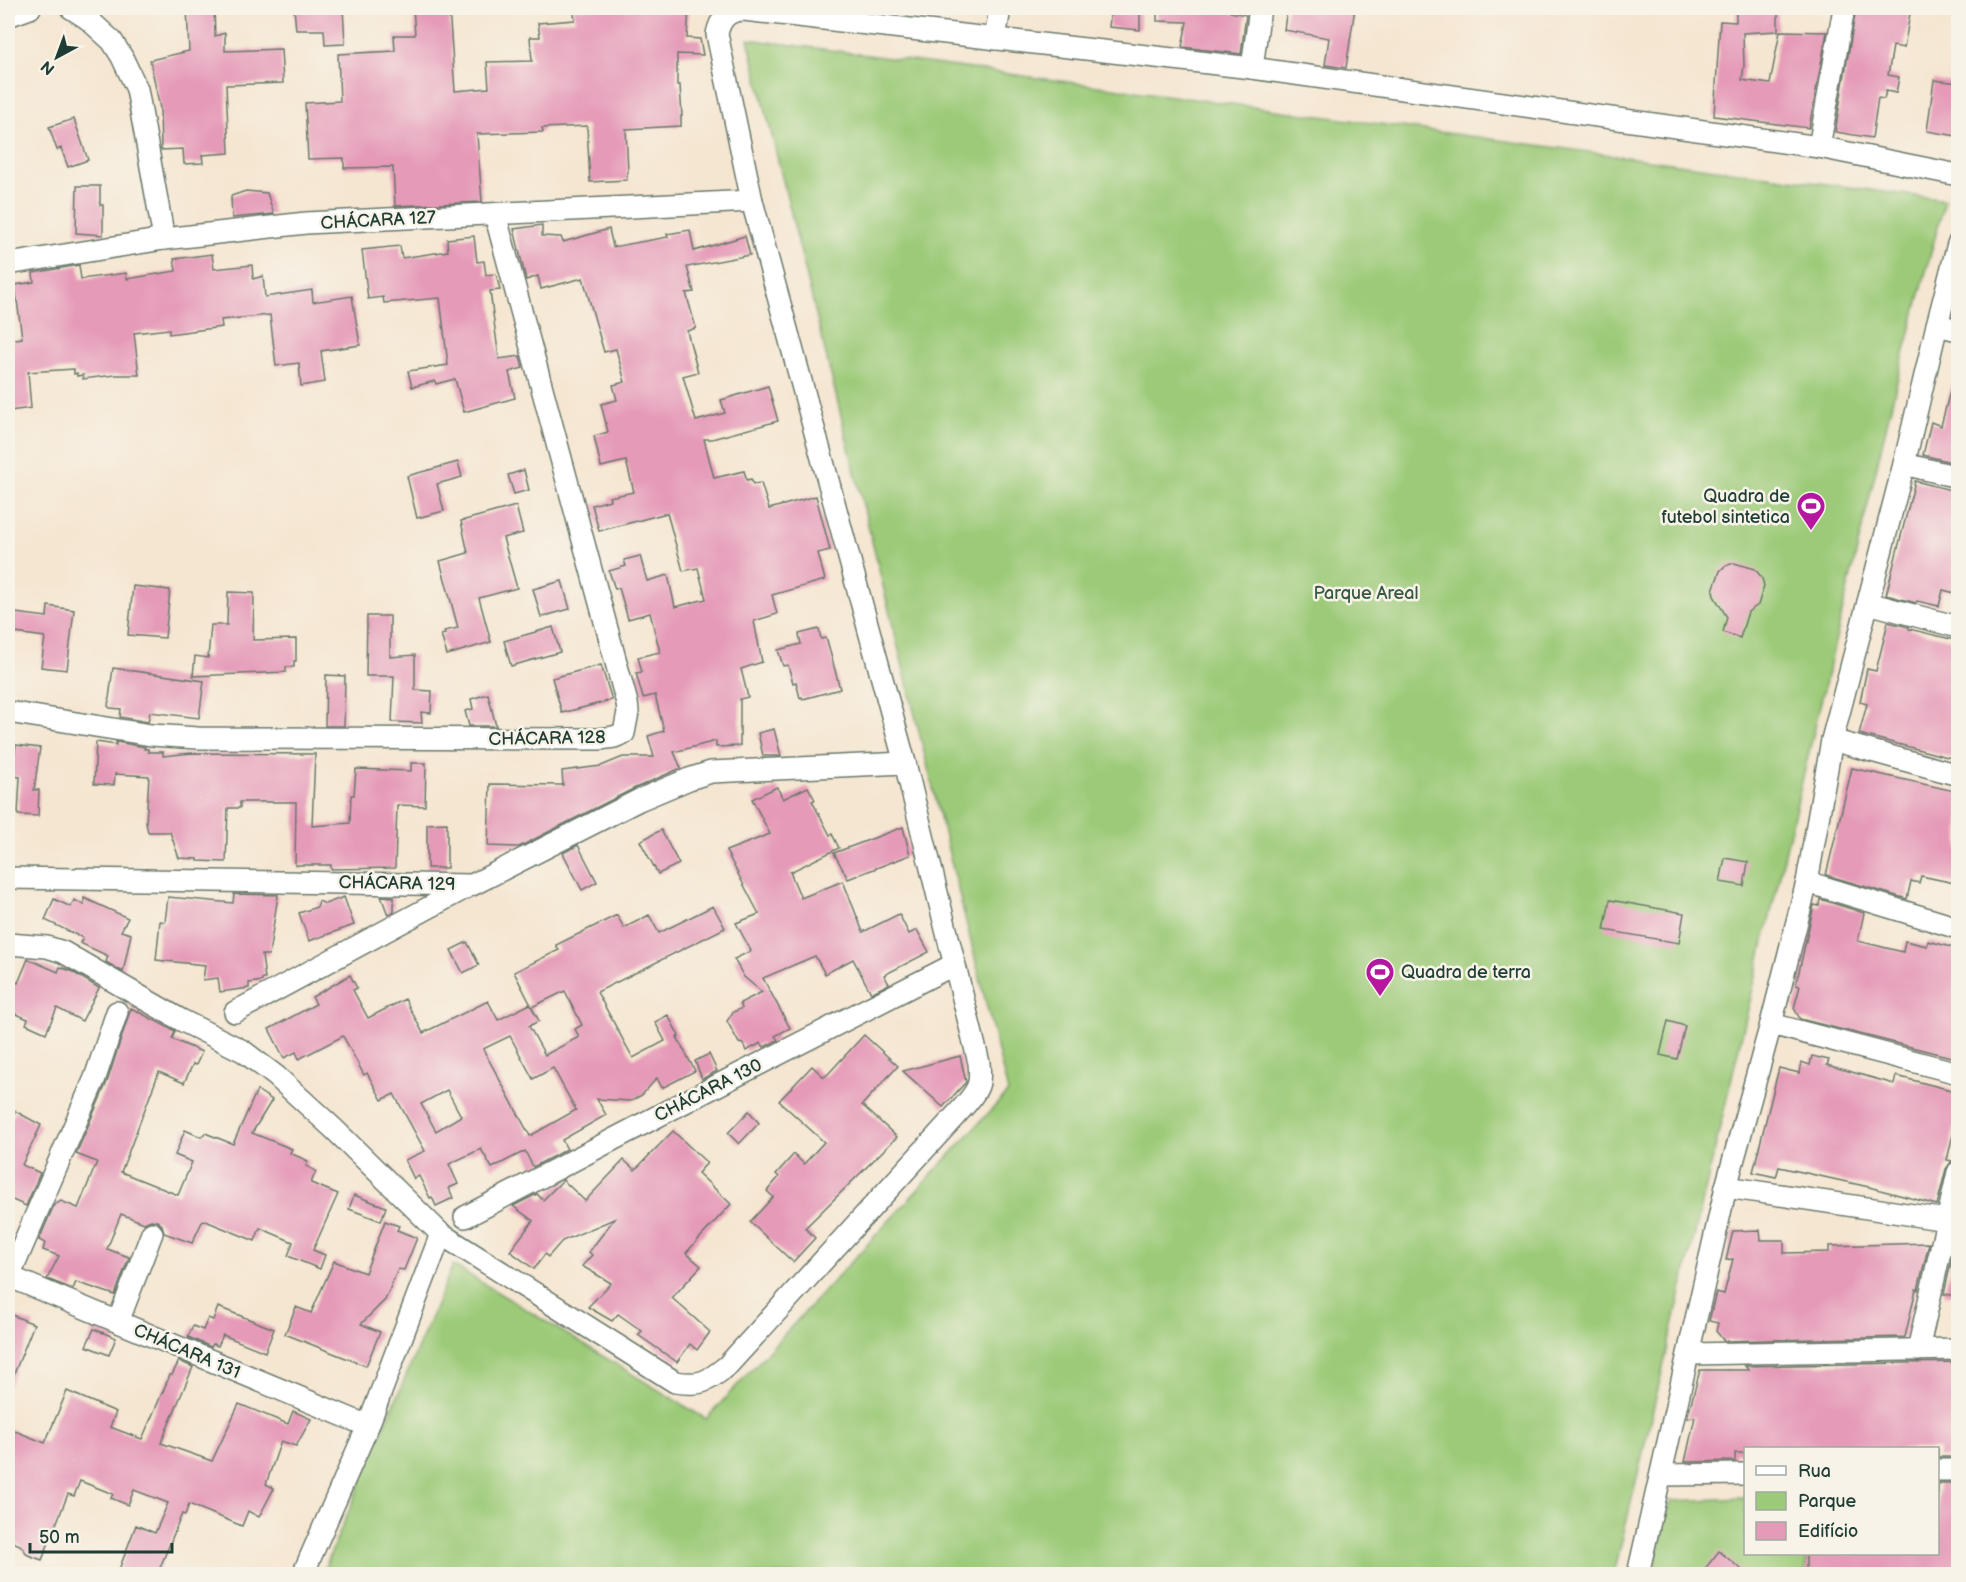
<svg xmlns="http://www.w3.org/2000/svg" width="1966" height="1582" viewBox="0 0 1966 1582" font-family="'Balsamiq Sans',sans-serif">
<rect width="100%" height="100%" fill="#f7f3e8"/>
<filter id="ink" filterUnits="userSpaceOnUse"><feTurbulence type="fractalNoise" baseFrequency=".0167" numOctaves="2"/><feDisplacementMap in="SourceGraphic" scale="12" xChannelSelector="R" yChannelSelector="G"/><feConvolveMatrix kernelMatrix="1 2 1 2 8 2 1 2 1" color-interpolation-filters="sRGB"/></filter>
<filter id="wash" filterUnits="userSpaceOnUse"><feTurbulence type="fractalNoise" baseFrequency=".008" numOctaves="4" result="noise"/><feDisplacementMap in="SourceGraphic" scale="24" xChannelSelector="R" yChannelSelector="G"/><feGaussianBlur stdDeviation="1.35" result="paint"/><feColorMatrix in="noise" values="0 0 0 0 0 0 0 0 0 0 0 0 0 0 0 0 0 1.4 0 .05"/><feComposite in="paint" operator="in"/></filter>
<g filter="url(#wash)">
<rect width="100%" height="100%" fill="#f5e6d1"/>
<!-- green -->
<g fill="#9cca78" stroke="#5e8456" stroke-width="1.5">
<path d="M748 39 1945 200 1898 377 1614 1574H322L453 1265 706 1419 1008 1092Z"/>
<path d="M1745 1498 1746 1554H1805L1806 1574H1652L1671 1501Z"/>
</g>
<g id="blocks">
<!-- building -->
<g fill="#e59ab8" fill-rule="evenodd">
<path d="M187 8H214L215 36 225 33V51L281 49 283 83 226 85 229 153 202 155 203 163 184 164 183 149 161 150 160 108 150 60 189 51Z"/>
<path d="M294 8H343L345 44 325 45 324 30H296Z"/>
<path d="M413 8H449L455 91 489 88 487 62 532 61 530 37H540L538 23 575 20 573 8H689L687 38 700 39 703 55 677 54V85H680L682 116H681V126L626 129 628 172H627V180L590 182 587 126 542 128 543 132 477 134 482 202 395 206 393 167 344 168V158L308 159 305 103 340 101 338 54 395 51 394 35H415Z"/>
<path d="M1111 8H1140V30L1109 27Z"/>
<path d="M1157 8H1231L1230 12 1246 15 1241 54 1182 47 1187 22 1157 21Z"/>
<path d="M1287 8H1355L1346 68 1325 65 1329 38 1284 30Z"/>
<path d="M1736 8H1778V31L1743 33 1744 66 1742 80 1770 84 1780 31 1827 32 1809 128 1714 116 1720 21 1736 22Z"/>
<path d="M1856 8H1911L1904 48 1893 46 1888 75 1899 77 1896 93 1886 91 1884 99 1878 98 1872 138 1835 132Z"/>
<path d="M1934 80 1959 83 1957 136 1927 131Z"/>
<path d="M74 119 88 160 68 167 61 148 57 150 49 127Z"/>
<path d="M77 186H100V205H103V235L76 233Z"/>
<path d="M246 191 267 193 274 214 232 218 231 196Z"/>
<path d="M542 225V236L561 237 563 242 609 229 613 247 668 237 667 234 690 230 694 251 745 236 750 255 687 267 694 292 686 293 696 328 687 331 698 372 683 376 696 421 725 413 721 400 768 386 778 421 712 439H704L714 478 744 471 747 480 751 479 753 484 761 483 769 509 816 496 830 550 818 553 825 580 772 595 777 614 754 621 762 662 741 669 748 697 740 699V746L716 747V741L674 752 681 768 633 789 519 847 488 846 490 784 563 785 562 771 601 766 623 757H654L648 736 664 731 655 695 643 698 636 673 642 672 638 657 660 652 650 613 628 619 619 588 615 589 609 571 626 566 624 560 640 556 647 581 668 575 675 607 706 599 698 568 683 571 667 513 599 531 592 505 610 500 609 497 634 492 626 461 601 467 594 436 608 432 601 404 617 400 613 385 625 382 616 349 604 352 583 278 541 289 538 276 526 280 514 229Z"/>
<path d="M474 236 477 262 484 261 486 275 496 274 500 290 490 291 499 359 520 356 523 368 509 372 515 398 464 412 455 379 436 384 435 381 412 387 408 371 448 365 440 298 384 303 383 297 368 299 362 250 400 246 402 258 448 251 447 239Z"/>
<path d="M212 254 214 269 252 265 253 279 263 276 265 297 312 290 313 302 352 296 360 345 321 351 325 382 301 386 299 363 276 366 270 315 221 320 222 327 169 334V329L134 333 139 375H115L83 379V375L77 376V373L74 374V369L28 372 31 408 10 411 8 402V340L22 338 15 285 34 282 33 273 79 265 81 279 126 273 127 279 176 271 174 259Z"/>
<path d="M1953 379 1959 380V464L1923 455 1931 422 1941 426Z"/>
<path d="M458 462 462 477 437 484 444 511 417 518 407 476Z"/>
<path d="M524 470 529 490 514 494 508 475Z"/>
<path d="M1915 481 1959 492V594L1943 590 1939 606 1917 601 1916 603 1886 595Z"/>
<path d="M516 506 523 533 503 538 517 588 479 598 491 642 447 655 441 635 445 634 444 631 458 628 440 561 468 553 461 521Z"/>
<path d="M1734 563 1755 569 1762 578 1764 586 1758 605 1748 612 1740 638 1723 632 1727 617 1714 596 1713 590 1720 571 1725 566Z"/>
<path d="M562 581 570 609 541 617 533 589Z"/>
<path d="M133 586 170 590 165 638 128 635Z"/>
<path d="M228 592 254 593 253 640 296 639V661H294V667H286V672L193 676 195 656 208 658 211 625H227Z"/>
<path d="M48 606 74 610 67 670 41 667 45 637 8 632V612L47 617Z"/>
<path d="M367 616H390V657L415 655V690L432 691 431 713 421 712 422 723 392 722 394 676H366Z"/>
<path d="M1888 622 1909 627V629L1959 641V760L1859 734 1867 704 1860 702 1867 669 1876 671Z"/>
<path d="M553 627 560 652 511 666 504 641Z"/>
<path d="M819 629 821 639 825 638 827 640 840 689 803 699 802 697 800 698 796 682 793 683 788 665 783 666 778 650 801 644 799 634Z"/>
<path d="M601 665 612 700 562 713 552 678Z"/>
<path d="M113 668 204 681 199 718 150 712 148 722 120 717 121 709 110 708 108 706Z"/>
<path d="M326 675 345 676 344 726H325Z"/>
<path d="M488 694 496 726H469L465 711 473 709 471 699Z"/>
<path d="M774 729 781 756H763L758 733Z"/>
<path d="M96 742 116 745V742L145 747 144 749H148V752H163V756L192 753 315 754 312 826 350 823 351 795H354L356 769 411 771V763H426L425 806 397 805 395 868 331 869V865H295L296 802H240V808H228L226 862 198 861V859L179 858 170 832H148L146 823 149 776 115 774 114 785 94 784Z"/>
<path d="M16 745 40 748 34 790H39L38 816 18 815 20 777 11 776Z"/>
<path d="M1852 768 1959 792V884L1921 876 1919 883 1911 881 1907 899 1826 875Z"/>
<path d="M777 787 783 799 808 787 815 800 812 801 830 835 832 834 839 848 790 872 801 898 843 881 863 932 899 914 909 934 917 930 929 952 884 975 889 984 871 993 853 959 825 974 815 956 763 978 790 1028 775 1036 778 1040 764 1047 761 1043 746 1051 743 1044 739 1043 727 1021 733 1012 742 1008 740 1003 762 992 744 977 734 959 751 951 736 923 759 914 726 851 770 834 752 799Z"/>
<path d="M447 823V868H427V824Z"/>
<path d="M903 827 910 855 848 879 834 853Z"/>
<path d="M661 830 679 864 658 874 640 841Z"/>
<path d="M578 845 597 882 582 890 563 853Z"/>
<path d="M1725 858 1748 862 1744 886 1720 882Z"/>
<path d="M234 894 278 895 269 955H262L265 979H262V981L249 983V988L220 992 218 978 203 980 205 965 156 960 160 921 165 922 168 897 233 903Z"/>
<path d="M381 896 394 897V912L388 915Z"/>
<path d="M344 897 354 925 309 941 299 913 317 907 319 901 325 904Z"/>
<path d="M84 898 128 918 121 931 131 934 123 972 106 962 108 956 80 943 83 938 45 920 54 899 71 907 74 900 84 905Z"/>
<path d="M1820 899 1864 913 1858 941 1903 952 1905 941 1927 946 1928 941 1959 949V1059L1800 1019 1794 1008 1800 986 1796 985 1814 905 1819 906Z"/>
<path d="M1610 900 1684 913 1679 943 1604 930Z"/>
<path d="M713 906 725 928 597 992 633 1058 665 1041 655 1022 668 1015 679 1036 677 1037 695 1071 662 1088 657 1078 642 1095 631 1101 597 1099 606 1115 562 1140 567 1149 533 1167 525 1151 492 1168 481 1149 449 1164 458 1184 449 1188 453 1198 436 1206 432 1197 430 1198 419 1176 414 1179 405 1160 425 1151 394 1094 382 1100 367 1073 364 1075 343 1036 299 1059 296 1052 284 1058 269 1029 316 1004 312 997 350 975 357 988 353 990 368 1018 405 999 423 1033 488 1001 498 1020 530 1004 539 1021 529 1026 545 1055 579 1037 575 1029 582 1025 565 991 532 1007 514 972 559 950 556 945 617 915 624 928 649 915 659 933ZM510 1036 533 1079 553 1068 576 1110 530 1136 483 1049ZM447 1090 461 1116 436 1131 421 1104Z"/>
<path d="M467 942 479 965 463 973 451 950Z"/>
<path d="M28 959 58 972 60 967 71 971 99 988 82 1021 57 1008 46 1033 26 1024 28 1019 8 1011V979L18 983Z"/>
<path d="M131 1008 175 1031 172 1039 202 1052 196 1065 193 1064 184 1083 159 1072 121 1172 178 1195 192 1162 175 1155 185 1130 201 1137 205 1133 233 1144 257 1090 272 1100 252 1133 292 1149 290 1153 308 1161 306 1166 316 1171 311 1183 338 1194 313 1250 325 1255 320 1269 288 1256 293 1242 260 1228 255 1241 203 1220 192 1243 164 1233 162 1225 157 1221 151 1220 144 1223 121 1214 107 1249 129 1257 115 1295 76 1282 73 1289 47 1279 59 1256 43 1250 45 1243 39 1240 54 1205 61 1201 78 1208 97 1162 76 1154 107 1082Z"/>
<path d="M1668 1021 1685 1026 1677 1059 1660 1055Z"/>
<path d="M864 1035 898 1066 862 1105 897 1137 805 1228 815 1238 793 1262 750 1222 773 1197 767 1191 779 1177 776 1174 794 1154 804 1164 824 1142 779 1101 812 1066 824 1077 828 1074Z"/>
<path d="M709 1054 717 1071 702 1079 695 1061Z"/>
<path d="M960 1056 966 1082 943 1107 903 1071Z"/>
<path d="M1812 1056 1829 1060 1827 1065 1894 1084 1896 1076 1951 1090 1959 1100V1127L1955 1126 1947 1160 1952 1161 1946 1169 1937 1205 1869 1187 1779 1167 1776 1177 1753 1172 1779 1068 1799 1073 1801 1062 1810 1065Z"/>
<path d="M15 1111 41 1125 22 1165 40 1173 26 1206 8 1198V1128Z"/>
<path d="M749 1111 759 1123 739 1144 728 1133Z"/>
<path d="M673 1131 707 1163 698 1173 731 1204 686 1253 701 1266 672 1298 710 1332 697 1350 690 1344 677 1362 638 1335 642 1331 618 1314 612 1321 588 1307 611 1283 582 1266 592 1255 589 1252 614 1219 562 1241 548 1257 545 1254 534 1269 510 1251 533 1221 513 1206 537 1194 543 1200 563 1180 585 1201 624 1160 635 1170Z"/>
<path d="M354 1195 386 1207 381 1221 349 1209Z"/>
<path d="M385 1221 399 1226 397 1230 417 1238 404 1270 398 1269 385 1300 361 1324 380 1332 366 1366 285 1334 296 1307 311 1313 334 1261 365 1273Z"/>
<path d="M1760 1230 1761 1240H1784V1253L1829 1252V1246L1929 1243 1918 1290 1916 1289 1905 1337 1724 1341 1716 1331 1718 1323 1709 1321 1716 1292 1724 1294 1733 1259 1726 1260 1733 1231Z"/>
<path d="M1952 1258H1959V1296L1944 1294Z"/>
<path d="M218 1307 274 1329 265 1352 223 1335 218 1346 213 1344 211 1347 188 1337 193 1326 203 1330 208 1318 213 1320Z"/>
<path d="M12 1315 34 1324 8 1389V1326Z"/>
<path d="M94 1329 116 1338 109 1355 86 1346Z"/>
<path d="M179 1361 193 1367 161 1443 212 1461 239 1404 288 1424 293 1411 311 1419 296 1446 281 1441 266 1484 274 1488 259 1517 248 1511 242 1526 189 1504 185 1515 182 1514 157 1575H117L136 1525 155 1533 168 1503 134 1490 128 1505 111 1498 113 1494 80 1481 74 1496 68 1494 42 1560 28 1555 20 1545 8 1540V1428L45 1443 67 1391 116 1412 110 1427 142 1439 170 1375H172Z"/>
<path d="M1959 1362V1457H1938V1449H1746V1453H1735V1461L1685 1462 1695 1417 1687 1418 1700 1370H1749L1745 1366Z"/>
<path d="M1938 1483H1959V1575H1806V1554H1938Z"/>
<path d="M1719 1551 1748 1575H1700Z"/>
</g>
</g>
</g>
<g filter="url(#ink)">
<use href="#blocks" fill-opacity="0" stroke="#6a786b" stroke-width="1.5"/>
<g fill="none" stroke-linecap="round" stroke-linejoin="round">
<!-- minor casing -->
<g stroke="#6a786b" stroke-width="24">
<g id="minor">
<path d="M71 8 88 19 112 41 122 57 137 89 164 239"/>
<path d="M8 16 30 8"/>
<path d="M995 39 1000 8"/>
<path d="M1252 68 1260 8"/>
<path d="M1819 147 1844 8"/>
<path d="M8 264 164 239 306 223 752 201"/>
<path d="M1937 325 1958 330"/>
<path d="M1904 464 1958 477"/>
<path d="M1868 603 1958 627"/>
<path d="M8 712 151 735 198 738 600 739 614 737 624 733 628 712 627 703 495 214"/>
<path d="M1832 740 1958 775"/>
<path d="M8 878 472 885 639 800 689 779 711 772 905 763"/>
<path d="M1807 882 1958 928"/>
<path d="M8 944 47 947 63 952 181 1020 243 1051 276 1076 334 1129 441 1234 675 1382C701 1386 707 1382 727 1366L966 1104C979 1088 981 1084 979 1063L905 763 752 201 717 34C720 19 728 10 744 10L1252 68 1819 147 1958 175"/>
<path d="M235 1012 469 886"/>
<path d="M1771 1024 1958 1073"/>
<path d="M1726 1187 1947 1220"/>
<path d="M465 1217 679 1105 953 965"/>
<path d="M8 1276 368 1426"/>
<path d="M9 1277 95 1078 117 1012"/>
<path d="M118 1322 152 1233"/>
<path d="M1918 1350 1958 1172"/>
<path d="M1689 1354 1958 1349"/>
<path d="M1938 1470H1958"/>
<path d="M1662 1475 1746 1474"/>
<path d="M303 1574 368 1426 441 1234"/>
<path d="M1638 1574 1726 1187 1771 1024 1807 882 1832 740 1904 464 1937 325 1958 244"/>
</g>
</g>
<!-- minor -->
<use href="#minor" stroke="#fff" stroke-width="21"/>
</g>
</g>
<!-- icons -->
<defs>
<g id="stadium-pin" transform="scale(1.5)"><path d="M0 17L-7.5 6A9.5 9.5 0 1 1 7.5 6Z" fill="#b5179e" stroke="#f7f3e8"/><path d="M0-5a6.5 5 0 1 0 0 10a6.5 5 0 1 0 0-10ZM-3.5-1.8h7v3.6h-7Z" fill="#fff"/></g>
</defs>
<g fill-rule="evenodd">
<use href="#stadium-pin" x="1811" y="506"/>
<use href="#stadium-pin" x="1380" y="972"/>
</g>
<g text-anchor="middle" stroke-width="5" stroke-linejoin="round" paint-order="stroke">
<!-- street labels -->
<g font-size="18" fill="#1f3d34" stroke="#f7f3e8">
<text transform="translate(378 220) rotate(-3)" y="6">CHÁCARA 127</text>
<text transform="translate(547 738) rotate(-1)" y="6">CHÁCARA 128</text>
<text transform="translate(397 883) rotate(1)" y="6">CHÁCARA 129</text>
<text transform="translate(708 1090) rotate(-27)" y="6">CHÁCARA 130</text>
<text transform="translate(187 1351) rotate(23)" y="6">CHÁCARA 131</text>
</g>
<!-- poi labels -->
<g font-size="18" fill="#1f3d34" stroke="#f7f3e8" text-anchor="end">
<text x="1790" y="502">Quadra de<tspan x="1790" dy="21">futebol sintetica</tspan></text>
<text x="1401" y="978" text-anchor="start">Quadra de terra</text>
</g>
<!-- park labels -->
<g font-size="18" fill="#385942" stroke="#f7f3e8">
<text x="1366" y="599">Parque Areal</text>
</g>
</g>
<!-- margin -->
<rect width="1966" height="1582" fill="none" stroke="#f7f3e8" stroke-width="30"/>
<!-- legend -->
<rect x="1744" y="1447" width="195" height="108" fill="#f7f3e8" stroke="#a1aaa0" stroke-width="1.5"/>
<rect x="1756" y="1466" width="30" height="9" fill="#ffffff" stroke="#a1aaa0" stroke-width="1.5"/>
<text x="1798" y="1477" font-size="18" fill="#1f3d34">Rua</text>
<rect x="1756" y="1492" width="30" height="18" fill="#9cca78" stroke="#a1aaa0" stroke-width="1.5"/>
<text x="1798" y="1507" font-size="18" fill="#1f3d34">Parque</text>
<rect x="1756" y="1522" width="30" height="18" fill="#e59ab8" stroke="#a1aaa0" stroke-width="1.5"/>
<text x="1798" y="1537" font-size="18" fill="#1f3d34">Edifício</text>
<!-- north arrow -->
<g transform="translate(57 57) rotate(221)" stroke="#f7f3e8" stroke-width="4.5" paint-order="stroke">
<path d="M0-4.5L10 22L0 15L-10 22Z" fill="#1f3d34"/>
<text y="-9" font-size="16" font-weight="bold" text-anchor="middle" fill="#1f3d34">N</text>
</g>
<!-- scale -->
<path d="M30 1543v9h142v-9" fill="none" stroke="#1f3d34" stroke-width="3"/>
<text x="39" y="1543" font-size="18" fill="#1f3d34" stroke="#f7f3e8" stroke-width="4.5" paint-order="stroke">50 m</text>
</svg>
